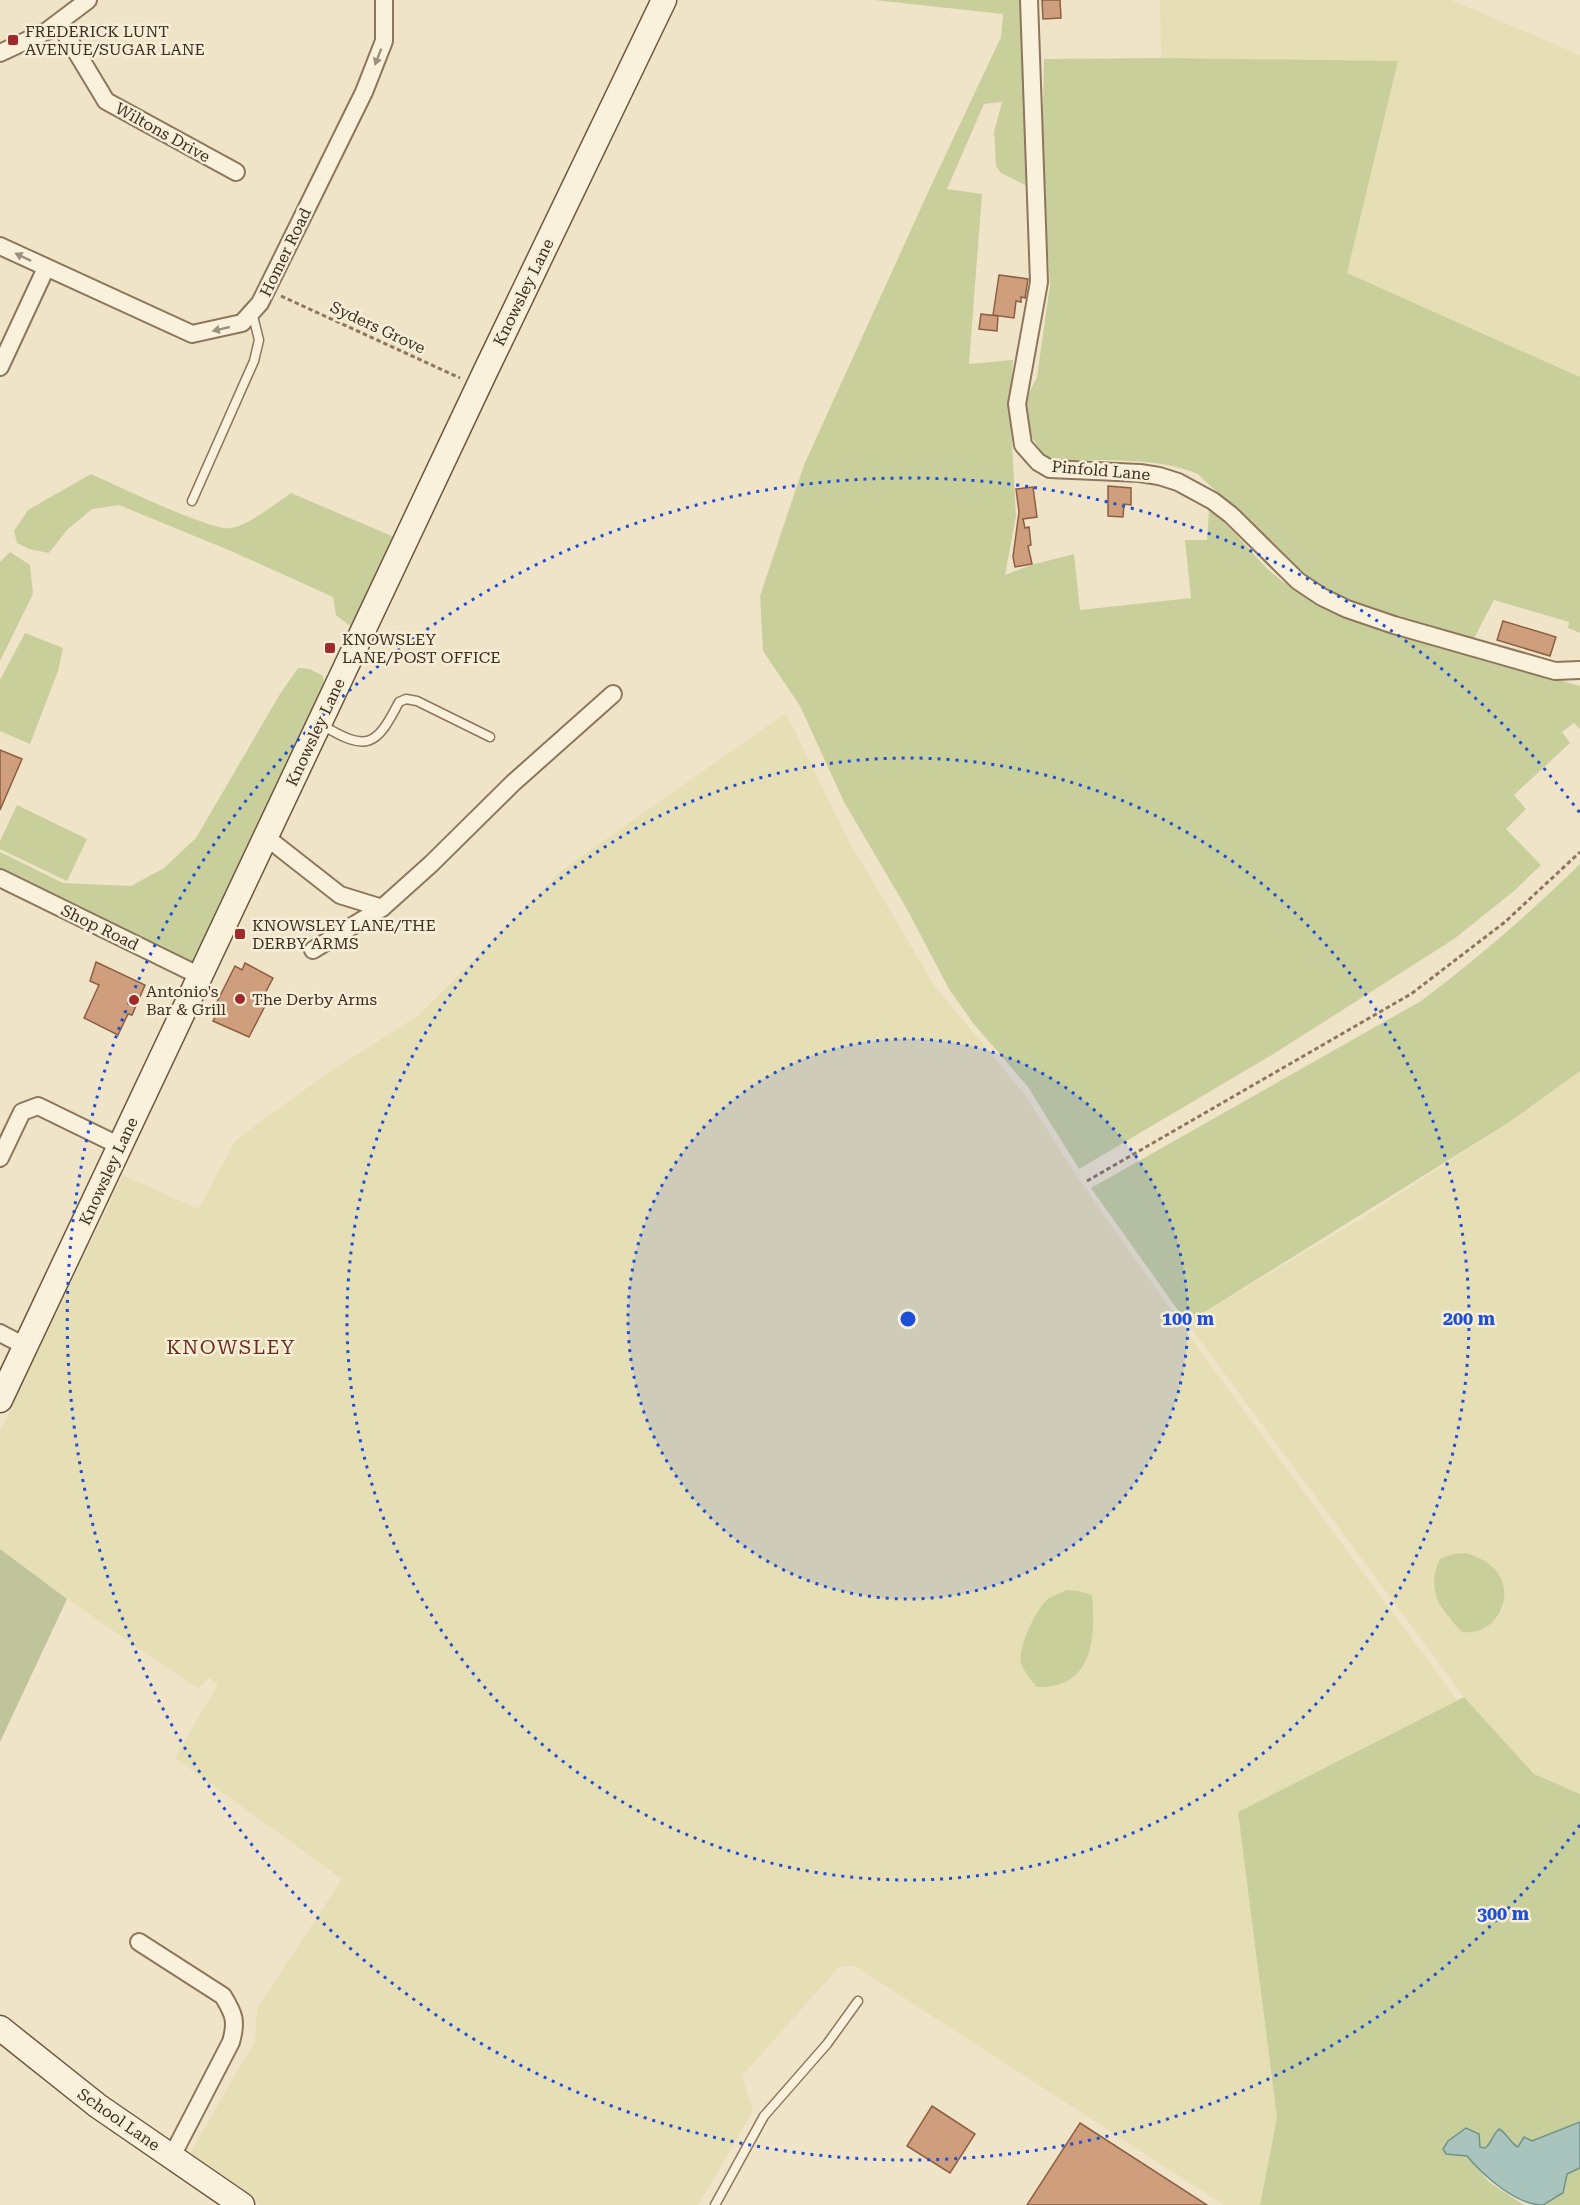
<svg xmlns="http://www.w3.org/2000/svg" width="1580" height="2205" viewBox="0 0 1580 2205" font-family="'Roboto Serif',serif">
<rect width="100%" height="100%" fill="#f0e4c8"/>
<!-- farmland -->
<g fill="#e6deb5" fill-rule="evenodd">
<path d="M1160 0H1451L1580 55V377L1347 273 1398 61 1161 58Z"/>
<path d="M786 713 850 843 934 985 1023 1092 1078 1178 1211 1366 1457 1700 1238 1812 1277 2118 1260 2205H1224L855 1966 839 1967 742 2076 753 2111 698 2205H260L189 2155 255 2041 257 2009 342 1879 175 1758 218 1684 209 1678 198 1689 67 1599 0 1549V1431L123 1175 198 1209 236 1140 325 1075 419 1015 562 870Z"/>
<path d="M1580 1071V1794L1534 1774 1464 1697 1187 1323 1370 1213 1508 1123ZM1432 1583 1504 1586V1607L1495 1621 1450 1620 1438 1601Z"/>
</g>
<!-- green -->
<g fill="#c9cf9b">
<path d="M874 0H1024L1031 188 1001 173 996 166 994 132 1002 102 984 104 947 189 982 194 969 364 1013 360 1010 410 1016 516 1005 575 1031 565 1074 554 1080 610 1191 598 1185 540H1207L1209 511C1234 527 1249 552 1271 572 1299 596 1333 613 1367 626L1580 686V729L1574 723 1562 732 1570 743 1514 795 1526 809 1506 829 1541 865 1514 891 1454 939 1275 1053 1079 1169 1028 1087 973 1023 949 989 908 911 844 802 800 706 763 651 760 596 804 465 930 188 1001 37 1003 14Z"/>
<path d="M1165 58 1398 61 1347 273 1580 377V633L1568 628 1569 622 1494 600 1473 640 1340 600 1317 586 1293 567 1198 474C1155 456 1093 461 1047 460L1027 430 1022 408 1037 377 1050 285 1042 157 1044 59Z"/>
<path d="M91 474C114 484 214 533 232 528 252 523 275 504 291 493L394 537 353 628 336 615 333 597 231 551 119 505 92 509 67 530 49 553 29 549 17 543 14 531 28 510Z"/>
<path d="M10 552 30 565 33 594 0 661V562Z"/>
<path d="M25 633 63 648 58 671 30 744 0 731V680Z"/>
<path d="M298 668 310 669 323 676 324 685 193 963 0 869V852L63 883 131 886 164 868 196 838 280 694Z"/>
<path d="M17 805 87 839 67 881 0 849V841Z"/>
<path d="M1580 864V1071L1508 1123 1187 1323 1091 1188 1421 1001C1478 958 1529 914 1580 864Z"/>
<path d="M1466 1553C1478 1557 1490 1562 1497 1572 1517 1600 1494 1636 1462 1632 1440 1608 1425 1591 1440 1559L1453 1554Z"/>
<path d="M1067 1590 1079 1591 1092 1595C1096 1638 1093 1689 1037 1687 1031 1680 1024 1672 1021 1663 1018 1647 1036 1608 1049 1598 1054 1595 1061 1593 1067 1590Z"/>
<path d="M1464 1697 1534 1774 1580 1794V2122L1519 2147 1513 2144 1507 2134 1495 2133 1489 2145 1485 2148 1480 2147 1479 2134 1446 2154 1467 2156 1489 2182 1524 2205H1260L1277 2118 1238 1812Z"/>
<path d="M1580 2168V2205H1543L1551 2198 1563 2193 1567 2174Z"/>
</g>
<!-- cemetery -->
<path fill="#bfc49a" d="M0 1549 67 1599 0 1742Z"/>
<!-- water -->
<path fill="#a9c4bc" stroke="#6f938a" stroke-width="1.5" d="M1580 2122V2168L1567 2174 1563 2193C1557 2196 1547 2203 1543 2205 1515 2205 1482 2174 1467 2156L1446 2154 1443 2149 1448 2141 1466 2128 1479 2134 1480 2147 1485 2148C1492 2143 1492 2135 1499 2129 1508 2134 1510 2143 1518 2147L1524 2137 1532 2141Z"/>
<!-- building -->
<g fill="#cf9f7d" stroke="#8d5f41" stroke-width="1.5">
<path d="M1042 0H1060L1061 18 1043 19Z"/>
<path d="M999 275 1028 279 1025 298 1021 297V302L1016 301 1014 318 993 315Z"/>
<path d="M981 314 998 316 997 331 979 329Z"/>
<path d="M1108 486 1131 488V505L1124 504 1123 517 1108 516Z"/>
<path d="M1033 487 1037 517 1023 519 1025 528 1029 527 1031 545 1028 546 1032 564 1015 567 1013 557 1019 512 1016 489Z"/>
<path d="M1503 621 1556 637 1550 656 1497 640Z"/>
<path d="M0 750 22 759 0 810Z"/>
<path d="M96 962 145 985 132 1015 128 1014 118 1035 84 1018 99 985 90 981Z"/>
<path d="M245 963 273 978 260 1003 265 1006 249 1037 213 1021 219 1008 215 1006 235 966 242 970Z"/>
<path d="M932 2106 975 2134 950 2173 907 2146Z"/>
<path d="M1080 2123 1207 2205H1027Z"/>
</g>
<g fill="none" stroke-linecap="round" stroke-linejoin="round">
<!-- service casing -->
<g stroke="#8d765c" stroke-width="11">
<g id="service">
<path d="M192 501 254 361 259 340 252 312"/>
<path d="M322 725C367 752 376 747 399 702L406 699 417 701 490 737"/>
<path d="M715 2205 764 2116 827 2044 858 2001"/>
</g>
</g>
<!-- minor casing -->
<g stroke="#8d765c" stroke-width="20">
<g id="minor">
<path d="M1029 0 1039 282 1017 404 1023 445 1038 462 1050 469 1140 473 1159 476 1178 482 1213 501 1231 515 1298 581 1322 597 1347 609 1394 625 1555 671 1580 670"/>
<path d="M59 23 106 101 236 172"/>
<path d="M0 53 47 31 88 0"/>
<path d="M0 246 192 334 242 323 260 303 364 92 384 41V0"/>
<path d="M0 367 46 268"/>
<path d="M266 837 340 895 382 908 431 864 513 783 613 694"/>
<path d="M0 878 200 976"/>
<path d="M313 950 382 908"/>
<path d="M0 1158 22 1112 38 1106 120 1146"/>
<path d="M0 1333 25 1346"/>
<path d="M139 1942 223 1996C234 2014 237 2021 231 2042L172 2156"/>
</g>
</g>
<!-- secondary casing -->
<g stroke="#6f573f" stroke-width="27">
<g id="secondary">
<path d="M0 1400 486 370 664 0"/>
<path d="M0 2028 98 2106 242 2205"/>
</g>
</g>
<!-- path -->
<g stroke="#8d765c" stroke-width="3" stroke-dasharray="4.5 3" stroke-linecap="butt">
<path d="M281 296 460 378"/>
<path d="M1087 1181 1411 994 1505 922 1580 852"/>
</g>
<!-- service -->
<use href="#service" stroke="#faf1dc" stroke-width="8"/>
<!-- minor -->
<use href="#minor" stroke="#faf1dc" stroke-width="16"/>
<!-- secondary -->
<use href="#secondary" stroke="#faf1dc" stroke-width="24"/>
</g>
<!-- one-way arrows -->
<defs><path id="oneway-solid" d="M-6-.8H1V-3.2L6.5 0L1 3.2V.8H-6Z" transform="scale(1.5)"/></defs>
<g fill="#9c907e">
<use href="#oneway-solid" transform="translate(378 57) rotate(111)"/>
<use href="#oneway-solid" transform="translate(23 257) rotate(-154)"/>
<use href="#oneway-solid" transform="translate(221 329) rotate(167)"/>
</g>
<!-- distance rings -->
<circle cx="908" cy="1319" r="280" fill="#1d4ed8" fill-opacity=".12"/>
<g fill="none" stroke="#1d4ed8" stroke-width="3" stroke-dasharray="3 6">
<circle cx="908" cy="1319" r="280"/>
<circle cx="908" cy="1319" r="561"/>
<path d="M1580 1825A841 841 0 1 1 1580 813"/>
</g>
<!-- markers -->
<g fill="#9e2a2b" stroke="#f7eed8" stroke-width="2">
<rect x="7" y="34" width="12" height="12" rx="3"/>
<rect x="324" y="642" width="12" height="12" rx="3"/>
<rect x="234" y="928" width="12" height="12" rx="3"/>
<circle cx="240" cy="999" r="6"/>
<circle cx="134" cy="1000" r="6"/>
</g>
<g text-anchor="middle" stroke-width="5" stroke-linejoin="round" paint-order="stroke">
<!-- poi labels -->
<g font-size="16" fill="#3d2e20" stroke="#f7eed8" text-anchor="start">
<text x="25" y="37">FREDERICK LUNT<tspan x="25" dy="18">AVENUE/SUGAR LANE</tspan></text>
<text x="342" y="645">KNOWSLEY<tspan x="342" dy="18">LANE/POST OFFICE</tspan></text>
<text x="252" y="931">KNOWSLEY LANE/THE<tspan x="252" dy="18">DERBY ARMS</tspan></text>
<text x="146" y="997">Antonio's<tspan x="146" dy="18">Bar &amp; Grill</tspan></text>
<text x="252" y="1005">The Derby Arms</text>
</g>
<!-- street labels -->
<g font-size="16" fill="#3d2e20" stroke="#f7eed8">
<text transform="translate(163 132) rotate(29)" y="6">Wiltons Drive</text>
<text transform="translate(285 252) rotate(-64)" y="6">Homer Road</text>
<text transform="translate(523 292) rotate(-64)" y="6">Knowsley Lane</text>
<text transform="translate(378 327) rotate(25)" y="6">Syders Grove</text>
<text transform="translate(1101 470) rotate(5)" y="6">Pinfold Lane</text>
<text transform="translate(315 732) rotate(-65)" y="6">Knowsley Lane</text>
<text transform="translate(100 927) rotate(26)" y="6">Shop Road</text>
<text transform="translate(108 1171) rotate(-65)" y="6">Knowsley Lane</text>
<text transform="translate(119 2119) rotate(35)" y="6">School Lane</text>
</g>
<!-- quarter labels -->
<g font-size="20" letter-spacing="1.5" fill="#6b2e1e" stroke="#f7eed8">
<text x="231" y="1354">KNOWSLEY</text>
</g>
</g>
<circle cx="908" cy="1319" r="9" fill="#1d4ed8" stroke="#f7eed8" stroke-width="3"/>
<g font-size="18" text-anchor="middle" font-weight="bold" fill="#1d4ed8" stroke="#f7eed8" stroke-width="5" stroke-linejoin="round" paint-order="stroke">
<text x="1188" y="1325">100 m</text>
<text x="1469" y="1325">200 m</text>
<text x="1503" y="1920">300 m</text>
</g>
</svg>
